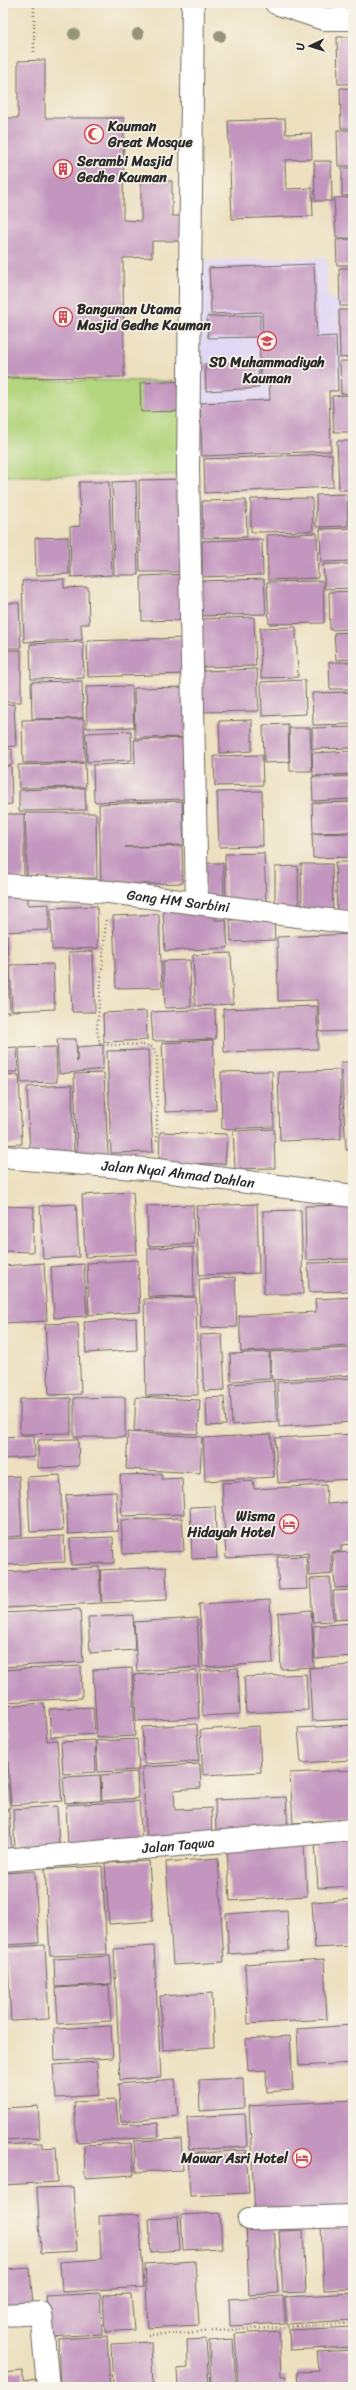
<svg xmlns="http://www.w3.org/2000/svg" width="356" height="2390" viewBox="0 0 356 2390" font-family="Sriracha,sans-serif">
<rect width="100%" height="100%" fill="#f7f3e8"/>
<filter id="ink" filterUnits="userSpaceOnUse"><feTurbulence type="fractalNoise" baseFrequency=".025" numOctaves="2"/><feDisplacementMap in="SourceGraphic" scale="8" xChannelSelector="R" yChannelSelector="G"/><feConvolveMatrix kernelMatrix="1 2 1 2 8 2 1 2 1" color-interpolation-filters="sRGB"/></filter>
<filter id="wash" filterUnits="userSpaceOnUse"><feTurbulence type="fractalNoise" baseFrequency=".012" numOctaves="4" result="noise"/><feDisplacementMap in="SourceGraphic" scale="16" xChannelSelector="R" yChannelSelector="G"/><feGaussianBlur stdDeviation="0.9" result="paint"/><feColorMatrix in="noise" values="0 0 0 0 0 0 0 0 0 0 0 0 0 0 0 0 0 1.4 0 .05"/><feComposite in="paint" operator="in"/></filter>
<g filter="url(#wash)">
<rect width="100%" height="100%" fill="#ede0bf"/>
<!-- built -->
<path fill="#dfd5f5" d="M327 257 328 299H342L345 381 321 382 324 448 190 452 193 261Z"/>
<!-- green -->
<path fill="#b3d57e" stroke="#6f8054" d="M3 380 184 381V475L3 476Z"/>
<g id="blocks">
<!-- building -->
<g fill="#c396bf">
<path d="M335 3H353V14L335 15Z"/>
<path d="M337 37H353V84H338Z"/>
<path d="M45 60V118H124L123 220 141 221V182L172 181V216H183V241H152V257L123 258 124 377 3 378V118H18V61Z"/>
<path d="M340 88H353V128H341Z"/>
<path d="M285 119 286 134 311 133 312 159 285 160 286 189 312 188 313 216 232 219 228 121Z"/>
<path d="M337 130H353V166H338Z"/>
<path d="M314 161H331L332 201H315Z"/>
<path d="M342 168H353V195L342 196Z"/>
<path d="M353 197V238H336L334 198Z"/>
<path d="M353 239V265H337L336 240Z"/>
<path d="M314 264 317 337 336 336 338 391H329L331 451 202 456 200 403 270 400 269 382 261 383 259 339H263L262 312 211 314 209 268Z"/>
<path d="M339 268H353V306H340Z"/>
<path d="M339 310H353V357L340 358Z"/>
<path d="M260 315V337L208 338 207 317Z"/>
<path d="M340 361H353V393L341 394Z"/>
<path d="M258 362 259 388 206 391 205 364Z"/>
<path d="M188 381 189 411 141 412 140 383Z"/>
<path d="M353 395V432H334L332 396Z"/>
<path d="M337 441H353V490H339Z"/>
<path d="M332 454 333 487 205 493 204 459Z"/>
<path d="M186 479 187 572H140L139 480Z"/>
<path d="M136 481 138 575H114L112 482Z"/>
<path d="M79 482H109L112 575 71 577 70 527 80 526Z"/>
<rect x="351" y="492" width="2" height="29"/>
<path d="M347 494 348 526 316 527V495Z"/>
<path d="M312 498 313 531 251 532V499Z"/>
<path d="M246 500 247 537 203 538 202 501Z"/>
<path d="M353 528V561L321 562 320 529Z"/>
<path d="M317 533 318 578 268 580 267 535Z"/>
<path d="M68 537 69 574 36 575 35 538Z"/>
<path d="M262 539 263 575 202 577V541Z"/>
<path d="M323 564H353V588L325 589Z"/>
<path d="M187 574 188 620 142 621 141 576Z"/>
<path d="M64 579V588L88 587 89 624H81L82 640 24 642 22 581Z"/>
<path d="M264 579 266 614 201 616 200 581Z"/>
<path d="M323 581 324 623 269 624 267 582Z"/>
<path d="M353 591V629L330 630 329 592Z"/>
<path d="M3 603H19L21 648H3Z"/>
<path d="M254 617 256 666 202 667 201 619Z"/>
<path d="M296 627 298 677 261 678 260 628Z"/>
<path d="M353 632V659L336 660 334 633Z"/>
<path d="M185 638 186 674 88 677 87 641Z"/>
<path d="M83 642 84 678 31 679 30 644Z"/>
<rect x="3" y="650" width="18" height="52"/>
<path d="M329 662H353V689H330Z"/>
<path d="M257 669 259 711 202 712 201 671Z"/>
<path d="M305 680 306 714 262 716 261 682Z"/>
<path d="M82 681 83 718 32 719 31 682Z"/>
<path d="M132 686 134 727 87 728 86 687Z"/>
<path d="M188 687 190 737 135 738 134 688Z"/>
<path d="M353 692V724L313 725 312 693Z"/>
<path d="M14 704 16 746 3 747V705Z"/>
<path d="M84 719 85 762 23 763 22 720Z"/>
<path d="M252 720V751L220 753 219 721Z"/>
<path d="M288 724 289 762 264 763 263 725Z"/>
<path d="M353 727V748L312 749V728Z"/>
<path d="M289 728H310L312 771H290Z"/>
<path d="M131 731 132 760 87 762 86 733Z"/>
<path d="M189 738 190 761 183 762 184 799 94 802 93 765 135 763 134 740Z"/>
<rect x="3" y="749" width="9" height="16"/>
<path d="M353 751V774L313 776 312 753Z"/>
<path d="M262 755 263 785 215 786 214 756Z"/>
<path d="M85 763 86 787 19 788 18 765Z"/>
<path d="M3 766H11L12 804 3 805Z"/>
<path d="M353 776V799L313 801 312 777Z"/>
<path d="M85 788 86 810 19 811V790Z"/>
<path d="M262 791 263 846 219 847 217 792Z"/>
<path d="M182 801 184 845 125 847 182 846 183 883 101 885 99 804Z"/>
<path d="M353 802V832L313 833 312 803Z"/>
<path d="M25 813H96L97 878 27 879Z"/>
<path d="M5 814H24V878H6Z"/>
<path d="M353 833V857L313 858 312 834Z"/>
<path d="M264 853 266 901 226 902 225 854Z"/>
<path d="M335 862H353V911H337Z"/>
<path d="M204 863H223L224 898 205 899Z"/>
<path d="M301 864H332L333 914 302 915Z"/>
<path d="M298 866 299 910H275V867Z"/>
<path d="M28 893V905L49 904V930L3 932V894Z"/>
<path d="M97 906 98 948 52 950 51 908Z"/>
<path d="M214 909 215 920H226L228 948 165 951 163 911Z"/>
<path d="M159 914 162 987 116 988 113 916Z"/>
<path d="M274 918 275 940 231 942 230 920Z"/>
<path d="M353 934V1031L320 1032 318 1000 278 1001 277 937Z"/>
<path d="M3 935H7L10 1012H3Z"/>
<path d="M93 951 95 1012H72L69 952Z"/>
<path d="M231 953 233 1004 195 1006 193 955Z"/>
<path d="M190 960 191 1007 165 1008 163 961Z"/>
<path d="M53 964 55 1009 12 1011 10 965Z"/>
<path d="M317 1006 318 1049 224 1052 223 1009Z"/>
<path d="M215 1009 216 1039 153 1041 151 1012Z"/>
<path d="M146 1011 147 1040 104 1042 103 1013Z"/>
<path d="M57 1039H76L77 1062V1047L103 1045V1069L59 1074Z"/>
<path d="M213 1040 216 1110 165 1112 162 1043Z"/>
<path d="M17 1047 18 1072H3V1048Z"/>
<path d="M56 1047 57 1082 21 1083 19 1048Z"/>
<path d="M148 1050 153 1152 111 1153 107 1051Z"/>
<path d="M341 1062H353V1150H346Z"/>
<path d="M340 1070 341 1139 280 1141 278 1072Z"/>
<path d="M272 1071 274 1127 222 1129 221 1072Z"/>
<path d="M104 1073 108 1155 77 1157 74 1074Z"/>
<path d="M19 1075 22 1144 3 1145V1076Z"/>
<path d="M72 1085 74 1153 30 1155 27 1087Z"/>
<path d="M274 1129 275 1168 235 1169 233 1131Z"/>
<path d="M160 1132 227 1134 225 1164 159 1163Z"/>
<path d="M133 1192 137 1254 85 1257 82 1195Z"/>
<path d="M76 1204 79 1257 43 1259 40 1206Z"/>
<path d="M257 1204 259 1273 199 1275 196 1206Z"/>
<path d="M193 1205 194 1244 148 1246 147 1206Z"/>
<path d="M353 1205V1259L306 1260 305 1206Z"/>
<path d="M3 1206 34 1207 33 1252 3 1251Z"/>
<path d="M301 1210 303 1294H264L263 1211Z"/>
<path d="M193 1247 194 1296 148 1297V1248Z"/>
<path d="M138 1260 140 1312 89 1315 87 1263Z"/>
<path d="M353 1262V1291L309 1292 308 1263Z"/>
<path d="M44 1263 47 1321 3 1323V1266Z"/>
<path d="M84 1264 87 1316 54 1318 51 1267Z"/>
<path d="M235 1277 237 1327 201 1328 199 1279Z"/>
<path d="M196 1297 198 1395 146 1396 144 1299Z"/>
<path d="M353 1297V1346L241 1352 239 1316 316 1312 315 1299Z"/>
<path d="M136 1318 137 1350 86 1353 84 1322Z"/>
<path d="M78 1323 81 1394 49 1395 45 1324Z"/>
<path d="M222 1334 225 1390 204 1391 200 1335Z"/>
<path d="M353 1348V1375L272 1380 270 1352Z"/>
<path d="M269 1352 270 1379 231 1381 230 1354Z"/>
<path d="M353 1378V1422L279 1427 277 1382Z"/>
<path d="M274 1381 277 1422 232 1425 230 1384Z"/>
<path d="M125 1397V1437H74V1398Z"/>
<path d="M136 1397 200 1400 198 1434 134 1431Z"/>
<path d="M224 1397 226 1425 207 1426 206 1398Z"/>
<path d="M71 1398V1433L20 1434V1399Z"/>
<path d="M128 1432 202 1437 200 1473 126 1469Z"/>
<path d="M271 1434 274 1477 205 1481 203 1438Z"/>
<path d="M353 1434V1479L278 1483 275 1438Z"/>
<path d="M34 1435 35 1457 3 1459V1437Z"/>
<path d="M78 1439 79 1466 38 1468V1440Z"/>
<path d="M162 1474V1479L182 1478 184 1514 122 1516 120 1475Z"/>
<path d="M60 1475 63 1530 30 1532 27 1477Z"/>
<path d="M19 1476 22 1536 3 1537V1477Z"/>
<path d="M253 1481 254 1489 326 1485 327 1504 353 1502V1544L341 1545V1551L331 1552 332 1574 309 1576 308 1553 226 1558 222 1483Z"/>
<path d="M116 1492 118 1531 68 1534 66 1495Z"/>
<path d="M215 1506 217 1558 192 1559 190 1507Z"/>
<path d="M182 1518 184 1551 123 1554 121 1520Z"/>
<path d="M64 1536 65 1562 5 1565 3 1539Z"/>
<path d="M113 1537 114 1563 71 1565 70 1539Z"/>
<path d="M353 1552V1587L335 1588 333 1553Z"/>
<path d="M306 1556 308 1589 279 1590 277 1557Z"/>
<path d="M99 1567 101 1603 5 1608 3 1572Z"/>
<path d="M166 1567 167 1600 102 1603 100 1570Z"/>
<path d="M330 1578 333 1621 313 1622 310 1579Z"/>
<path d="M353 1590V1619L335 1620 333 1591Z"/>
<path d="M270 1600 273 1663 203 1667 199 1604Z"/>
<path d="M80 1609 83 1662 3 1667V1613Z"/>
<path d="M311 1610 314 1667 281 1669 278 1613Z"/>
<path d="M133 1615 135 1650 90 1653 88 1617Z"/>
<path d="M197 1618 200 1667 137 1671 134 1622Z"/>
<path d="M353 1623V1656L315 1659 313 1626Z"/>
<path d="M353 1665V1719L312 1721 309 1668Z"/>
<path d="M81 1666 82 1698 4 1702 3 1670Z"/>
<path d="M132 1668 135 1736 97 1738 93 1670Z"/>
<path d="M238 1668 240 1714 203 1716 200 1671Z"/>
<path d="M197 1671 199 1718 136 1721 134 1675Z"/>
<path d="M306 1674 308 1710 246 1713 244 1677Z"/>
<path d="M44 1703 47 1741 57 1740 62 1801 11 1805 4 1706Z"/>
<path d="M93 1707 95 1734 51 1737 49 1709Z"/>
<path d="M197 1724 199 1761 144 1764 142 1727Z"/>
<path d="M353 1725V1760L301 1763 298 1728Z"/>
<path d="M259 1726 261 1772 203 1775 200 1730Z"/>
<path d="M3 1736H4L5 1747 3 1748Z"/>
<path d="M137 1739 139 1770 98 1772 96 1741Z"/>
<path d="M95 1740 96 1772 63 1774 61 1742Z"/>
<path d="M3 1752H6L7 1778 3 1779Z"/>
<path d="M200 1764 201 1788 174 1790 175 1810 211 1808 212 1839 147 1843 142 1767Z"/>
<path d="M353 1770V1819L293 1823 290 1773Z"/>
<path d="M137 1772 138 1798 102 1801 101 1775Z"/>
<path d="M100 1775 101 1801 65 1803 63 1777Z"/>
<path d="M3 1784H8L10 1808 3 1809Z"/>
<path d="M286 1797 288 1829 216 1832 215 1800Z"/>
<path d="M139 1801 142 1843 68 1847 66 1805Z"/>
<path d="M57 1806 59 1848 15 1851 13 1809Z"/>
<path d="M3 1810H9L12 1855H3Z"/>
<path d="M353 1839V1886L318 1888 315 1841Z"/>
<path d="M304 1845 307 1896 230 1901 227 1850Z"/>
<path d="M218 1858 224 1962 173 1965 166 1862Z"/>
<path d="M149 1861 153 1921 109 1924 105 1863Z"/>
<path d="M102 1866 107 1954 50 1956 45 1869Z"/>
<path d="M35 1871 39 1943 6 1945 3 1873Z"/>
<path d="M353 1899V1946L315 1948 312 1902Z"/>
<path d="M287 1910 289 1950 229 1954 226 1914Z"/>
<path d="M45 1945 49 2019 11 2021 7 1947Z"/>
<path d="M154 1946 161 2077 120 2080 114 1949Z"/>
<path d="M110 1956 112 1984 55 1987 54 1959Z"/>
<path d="M324 1959 327 2019 248 2024 245 1964Z"/>
<path d="M109 1985 111 2021 58 2024 56 1988Z"/>
<path d="M212 1993 214 2047 163 2050 160 1996Z"/>
<path d="M353 2025V2063L299 2066 297 2029Z"/>
<path d="M111 2026 113 2058 55 2061 54 2029Z"/>
<path d="M290 2036 293 2090 267 2092 266 2070 248 2071 246 2039Z"/>
<path d="M97 2062 99 2095 56 2098 53 2065Z"/>
<path d="M243 2078 244 2108 200 2111 199 2080Z"/>
<path d="M175 2079 178 2116 121 2122 118 2084Z"/>
<path d="M116 2100 118 2125 158 2123 159 2137 77 2142 74 2102Z"/>
<path d="M353 2100V2210L255 2215 249 2106Z"/>
<path d="M38 2106 40 2138 3 2140V2108Z"/>
<path d="M245 2114 247 2147 189 2150 187 2117Z"/>
<path d="M181 2139 183 2170 136 2172 134 2141Z"/>
<path d="M42 2143V2148L56 2147 58 2182 3 2185V2145Z"/>
<path d="M131 2143 134 2175 85 2178 84 2145Z"/>
<path d="M246 2150 249 2193 190 2196 188 2154Z"/>
<path d="M73 2187 77 2251 41 2253 37 2188Z"/>
<path d="M220 2213 222 2248 183 2250 181 2215Z"/>
<path d="M139 2214 144 2287 62 2292 60 2262 101 2259 99 2216Z"/>
<path d="M178 2217 180 2250 151 2252 149 2219Z"/>
<path d="M353 2223V2289L324 2290 321 2225Z"/>
<path d="M274 2224 278 2293 249 2295 246 2225Z"/>
<path d="M303 2230 306 2292 283 2293 279 2231Z"/>
<path d="M195 2261 199 2325 148 2328 145 2264Z"/>
<path d="M30 2268 33 2307 3 2309V2270Z"/>
<path d="M100 2293 102 2334 49 2337 46 2296Z"/>
<path d="M353 2293V2320L287 2324 285 2297Z"/>
<path d="M131 2294 134 2330 105 2332 103 2295Z"/>
<path d="M283 2296 285 2323 230 2326 229 2299Z"/>
<path d="M352 2327 353 2347 290 2350 289 2330Z"/>
<path d="M279 2331 281 2376H286V2387H238L235 2334Z"/>
<path d="M107 2336 110 2387H60L58 2339Z"/>
<path d="M206 2339 209 2387H178L177 2369 188 2368 187 2340Z"/>
<path d="M233 2339 236 2387H211L209 2341Z"/>
<path d="M151 2342 153 2387H113L111 2344Z"/>
<path d="M350 2350 353 2387H298L297 2372 319 2371 317 2352Z"/>
<path d="M23 2371V2381L43 2378 44 2387H3V2373Z"/>
</g>
</g>
</g>
<g filter="url(#ink)">
<use href="#blocks" fill-opacity="0" stroke="#6f6a5f" stroke-width="1"/>
<g fill="none" stroke-linecap="round" stroke-linejoin="round">
<!-- minor casing -->
<g stroke="#6f6a5f" stroke-width="24">
<g id="minor">
<path d="M193 3 188 469 197 903"/>
<path d="M276 3 324 19H353"/>
<path id="s1" d="M3 885 109 892 353 923"/>
<path id="s2" d="M3 1157 157 1170 353 1196"/>
<path id="s3" d="M3 1860 353 1830"/>
<path d="M249 2219 353 2216"/>
<path d="M3 2315 41 2313 48 2387"/>
</g>
</g>
<!-- path -->
<g stroke="#6f6a5f" stroke-width="2.5" stroke-dasharray="1 3" stroke-linecap="butt">
<path d="M34 52V3"/>
<path d="M106 920 97 1030 100 1044C118 1047 136 1042 153 1047L157 1057V1141"/>
<path d="M148 2335 353 2323"/>
</g>
<!-- minor -->
<use href="#minor" stroke="#fff" stroke-width="22"/>
</g>
<!-- trees -->
<g fill="#959479">
<circle cx="74" cy="34" r="6"/>
<circle cx="138" cy="34" r="6"/>
<circle cx="220" cy="36" r="6"/>
</g>
</g>
<!-- icons -->
<defs>
<g id="mosque-ring" transform="scale(1)"><circle r="9.5" fill="#f7f3e8" stroke="#d1495b" stroke-width="1.5"/><path d="M3.5-4.9A6 6 0 1 0 3.5 4.9A5 5 0 1 1 3.5-4.9Z" fill="#d1495b"/></g>
<g id="building-ring" transform="scale(1)"><circle r="9.5" fill="#f7f3e8" stroke="#d1495b" stroke-width="1.5"/><path d="M-4-6H4V6H1V3H-1V6H-4ZM-2.5-4.3h1.7v1.8h-1.7ZM.8-4.3h1.7v1.8H.8ZM-2.5-1h1.7V.8h-1.7ZM.8-1h1.7V.8H.8Z" fill="#d1495b"/></g>
<g id="school-ring" transform="scale(1)"><circle r="9.5" fill="#f7f3e8" stroke="#d1495b" stroke-width="1.5"/><path d="M0-5L7-2L0 1L-7-2ZM-4 1L0 2.5L4 1V4Q0 6-4 4Z" fill="#d1495b"/></g>
<g id="hotel-ring" transform="scale(1)"><circle r="9.5" fill="#f7f3e8" stroke="#d1495b" stroke-width="1.5"/><path d="M-6-4.5h1.5V1H6V5H4.5V3h-9V5H-6ZM-4 0a1.8 1.8 0 1 1 3.6 0ZM.5 0V-2.5h3Q6-2.5 6 0Z" fill="#d1495b"/></g>
</defs>
<g fill-rule="evenodd">
<use href="#mosque-ring" x="94" y="134"/>
<use href="#building-ring" x="63" y="169"/>
<use href="#building-ring" x="63" y="317"/>
<use href="#school-ring" x="267" y="341"/>
<use href="#hotel-ring" x="289" y="1524"/>
<use href="#hotel-ring" x="302" y="2158"/>
</g>
<g text-anchor="middle" stroke-width="3.5" stroke-linejoin="round" paint-order="stroke">
<!-- poi labels -->
<g font-size="14" font-weight="bold" fill="#2b2b2b" stroke="#f7f3e8" text-anchor="start">
<text x="108" y="131">Kauman<tspan x="108" dy="16">Great Mosque</tspan></text>
<text x="77" y="166">Serambi Masjid<tspan x="77" dy="16">Gedhe Kauman</tspan></text>
<text x="77" y="314">Bangunan Utama<tspan x="77" dy="16">Masjid Gedhe Kauman</tspan></text>
<text x="267" y="367" text-anchor="middle">SD Muhammadiyah<tspan x="267" dy="16">Kauman</tspan></text>
<text x="275" y="1521" text-anchor="end">Wisma<tspan x="275" dy="16">Hidayah Hotel</tspan></text>
<text x="288" y="2163" text-anchor="end">Mawar Asri Hotel</text>
</g>
<!-- street labels -->
<g font-size="14" fill="#2b2b2b" stroke="#f7f3e8">
<text dy="5" stroke="none"><textPath href="#s1" startOffset="176">Gang HM Sarbini</textPath></text>
<text dy="5" stroke="none"><textPath href="#s2" startOffset="176">Jalan Nyai Ahmad Dahlan</textPath></text>
<text dy="5" stroke="none"><textPath href="#s3" startOffset="176">Jalan Taqwa</textPath></text>
</g>
</g>
<!-- margin -->
<rect width="356" height="2390" fill="none" stroke="#f7f3e8" stroke-width="16"/>
<!-- north arrow -->
<g transform="translate(310 46) rotate(266)" stroke="#f7f3e8" stroke-width="3" paint-order="stroke">
<path d="M0-3L7 15L0 10L-7 15Z" fill="#2b2b2b"/>
<text y="-6" font-size="11" font-weight="bold" text-anchor="middle" fill="#2b2b2b">U</text>
</g>
</svg>
